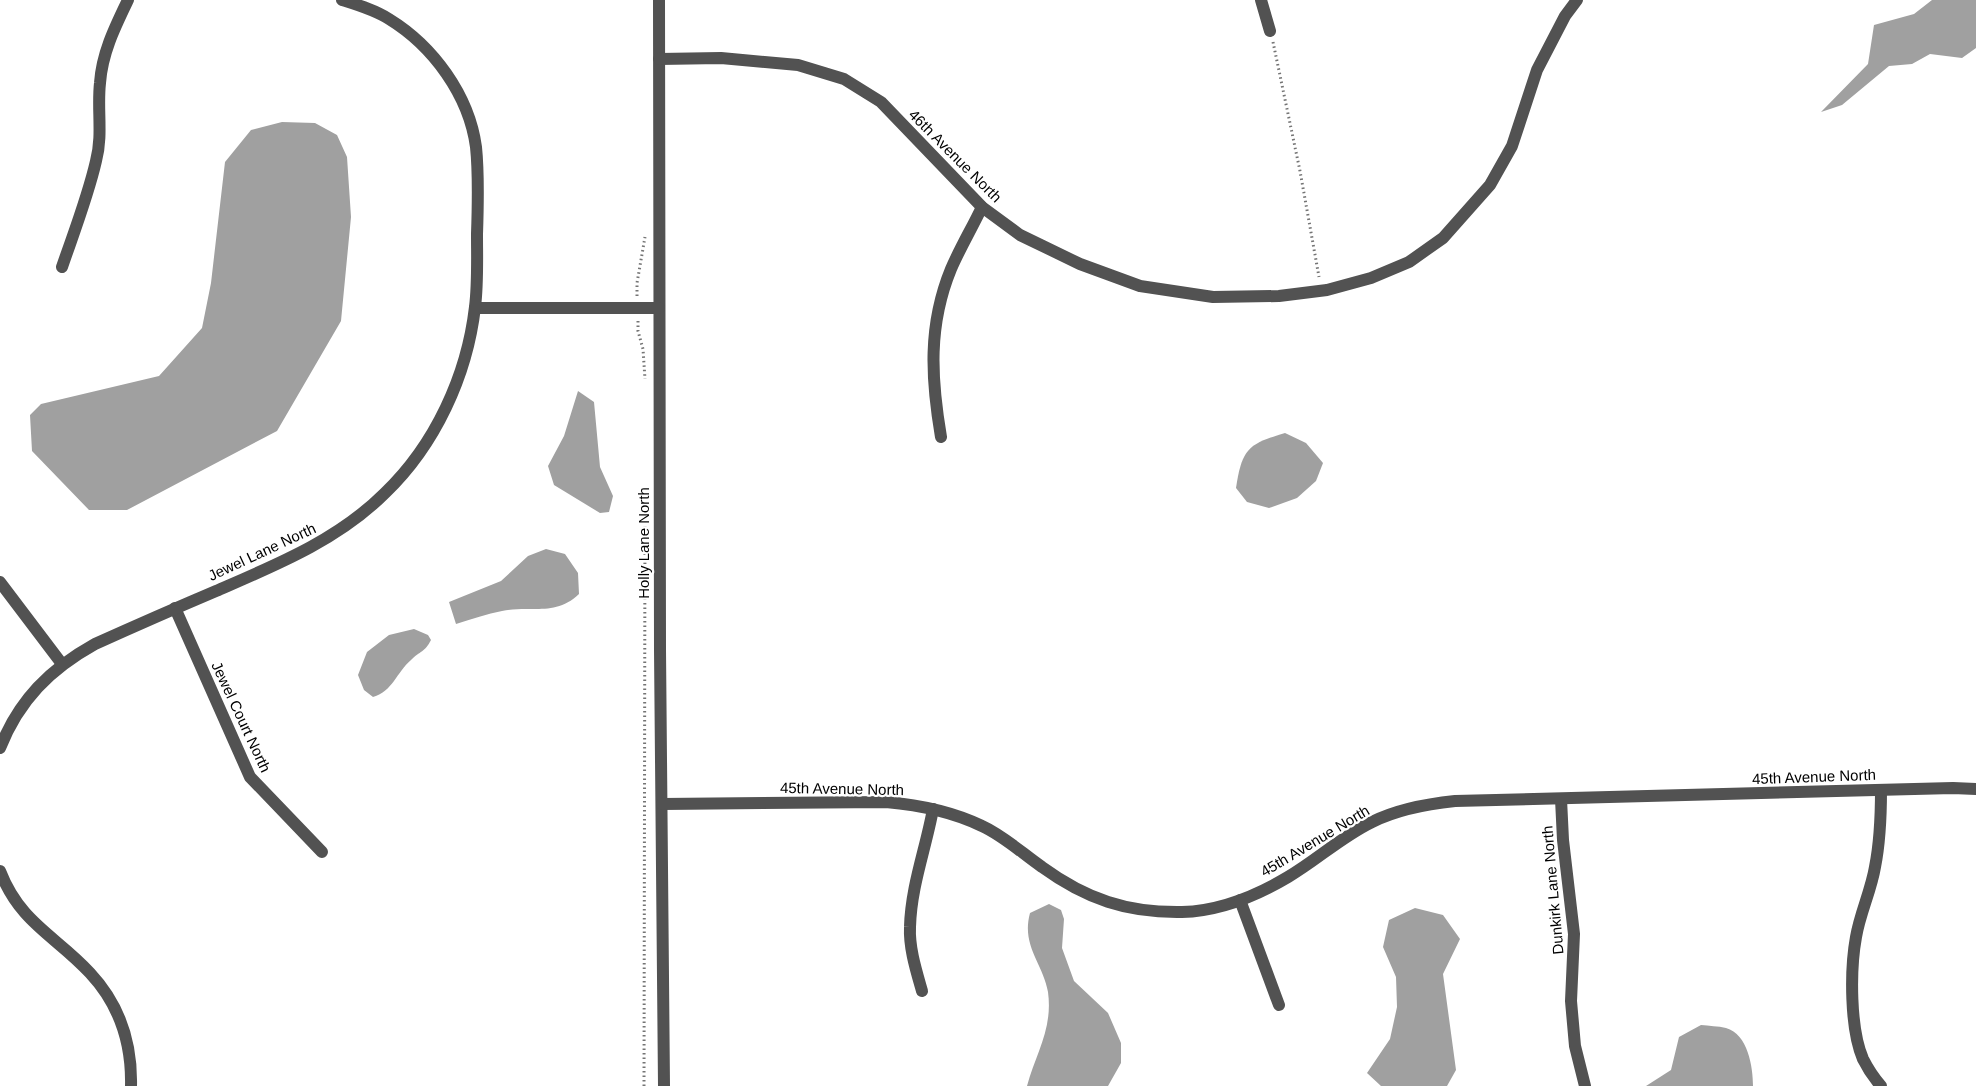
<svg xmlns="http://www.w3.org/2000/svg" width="1976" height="1086" viewBox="0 0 1976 1086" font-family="Helvetica,sans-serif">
<rect width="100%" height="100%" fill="#fff"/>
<!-- water -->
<g fill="#a0a0a0">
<path d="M1932 0H1976V48L1962 58 1930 54 1912 64 1889 66 1842 105 1821 112 1868 64 1874 25 1914 14Z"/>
<path d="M282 122 315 123 337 135 347 157 351 217 341 321 277 431 127 510H89L32 451 30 415 41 404 159 376 202 328 211 283 225 162 251 130Z"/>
<path d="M578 391 594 402 600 467 613 496 609 512 600 513 554 485 548 466 564 436Z"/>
<path d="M1285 433 1306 443 1323 463 1316 481 1297 498 1269 508 1247 502 1236 488C1242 449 1248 444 1285 433Z"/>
<path d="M546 549 565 554 578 573 579 594C555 617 530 605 502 611 487 614 472 619 456 624L449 602 501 581 528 556Z"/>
<path d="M414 629 428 635 431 640C425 652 420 651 411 660 396 673 393 691 373 697L364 690 358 675 367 652 389 635Z"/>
<path d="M1049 904 1061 910 1064 919 1062 948 1074 981 1108 1013 1121 1043V1063L1108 1086H1027C1036 1053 1053 1029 1048 992 1043 963 1021 946 1030 913Z"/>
<path d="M1415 908 1443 915 1460 939 1443 974 1456 1070 1447 1086H1381L1367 1073 1390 1039 1397 1007 1396 977 1383 947 1389 920Z"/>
<path d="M1701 1025C1709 1026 1718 1026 1726 1028 1748 1034 1753 1067 1753 1086H1646L1671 1070 1679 1037Z"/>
</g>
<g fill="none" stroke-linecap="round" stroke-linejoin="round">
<!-- path -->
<g stroke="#747474" stroke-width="3" stroke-dasharray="1.5 3" stroke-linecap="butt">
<path d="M1273 42 1300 171 1319 277"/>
<path d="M637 296V283L645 237"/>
<path d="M638 321V331L643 349 645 379"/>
<path d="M644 1086 645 515"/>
</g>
<!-- minor -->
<g stroke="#525252" stroke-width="12">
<path d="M659 0 660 650 664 1086"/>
<path d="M1261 0 1270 31"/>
<path d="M659 59 721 58 798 65 844 79 881 102 982 207 1020 235 1080 264 1140 286 1213 297 1279 296 1327 290 1371 278 1409 262 1443 238 1490 185 1512 146 1537 70 1565 16 1577 0"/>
<path d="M62 267C74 232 88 196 96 161 103 135 97 109 100 83 102 53 115 27 128 0"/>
<path d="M475 308H659"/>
<path d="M941 437C931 378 928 325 951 269 960 248 972 228 982 207"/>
<path d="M0 582 62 664"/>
<path d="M175 608 250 777 322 852"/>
<path d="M0 748C19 700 50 669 95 644 135 626 176 608 216 591 276 565 338 540 385 493 435 445 467 376 475 307 478 283 477 258 477 234 478 205 479 176 476 147 469 95 433 46 389 19 375 10 358 5 342 0"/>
<path d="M1881 790C1881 815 1880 842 1875 867 1871 891 1860 913 1856 937 1850 970 1850 1029 1863 1059 1868 1069 1874 1078 1881 1086"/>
<path d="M1561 799 1563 840 1574 934 1571 1001 1575 1046 1585 1086"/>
<path d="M662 804 886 802C920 805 951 811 982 826 1004 836 1023 854 1042 867 1086 899 1127 913 1182 912 1219 911 1256 896 1288 877 1317 860 1341 837 1372 822 1398 809 1426 804 1455 801L1953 788 1976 789"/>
<path d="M0 871C20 923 56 936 90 973 119 1004 132 1043 131 1086"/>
<path d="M1240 900 1279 1005"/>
<path d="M922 991C916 970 909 948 910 927 911 886 926 848 933 809"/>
</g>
</g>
<g text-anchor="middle" stroke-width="4.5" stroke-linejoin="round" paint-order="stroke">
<!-- street labels -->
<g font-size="15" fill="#000" stroke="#fff">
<text transform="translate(955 156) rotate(45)" y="5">46th Avenue North</text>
<text transform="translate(644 543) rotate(-90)" y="5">Holly Lane North</text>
<text transform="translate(262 552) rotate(-25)" y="5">Jewel Lane North</text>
<text transform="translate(241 717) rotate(65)" y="5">Jewel Court North</text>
<text transform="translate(1814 777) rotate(-2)" y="5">45th Avenue North</text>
<text transform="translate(842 789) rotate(1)" y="5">45th Avenue North</text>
<text transform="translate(1315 841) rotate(-31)" y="5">45th Avenue North</text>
<text transform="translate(1553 890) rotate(-95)" y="5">Dunkirk Lane North</text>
</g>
</g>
</svg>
